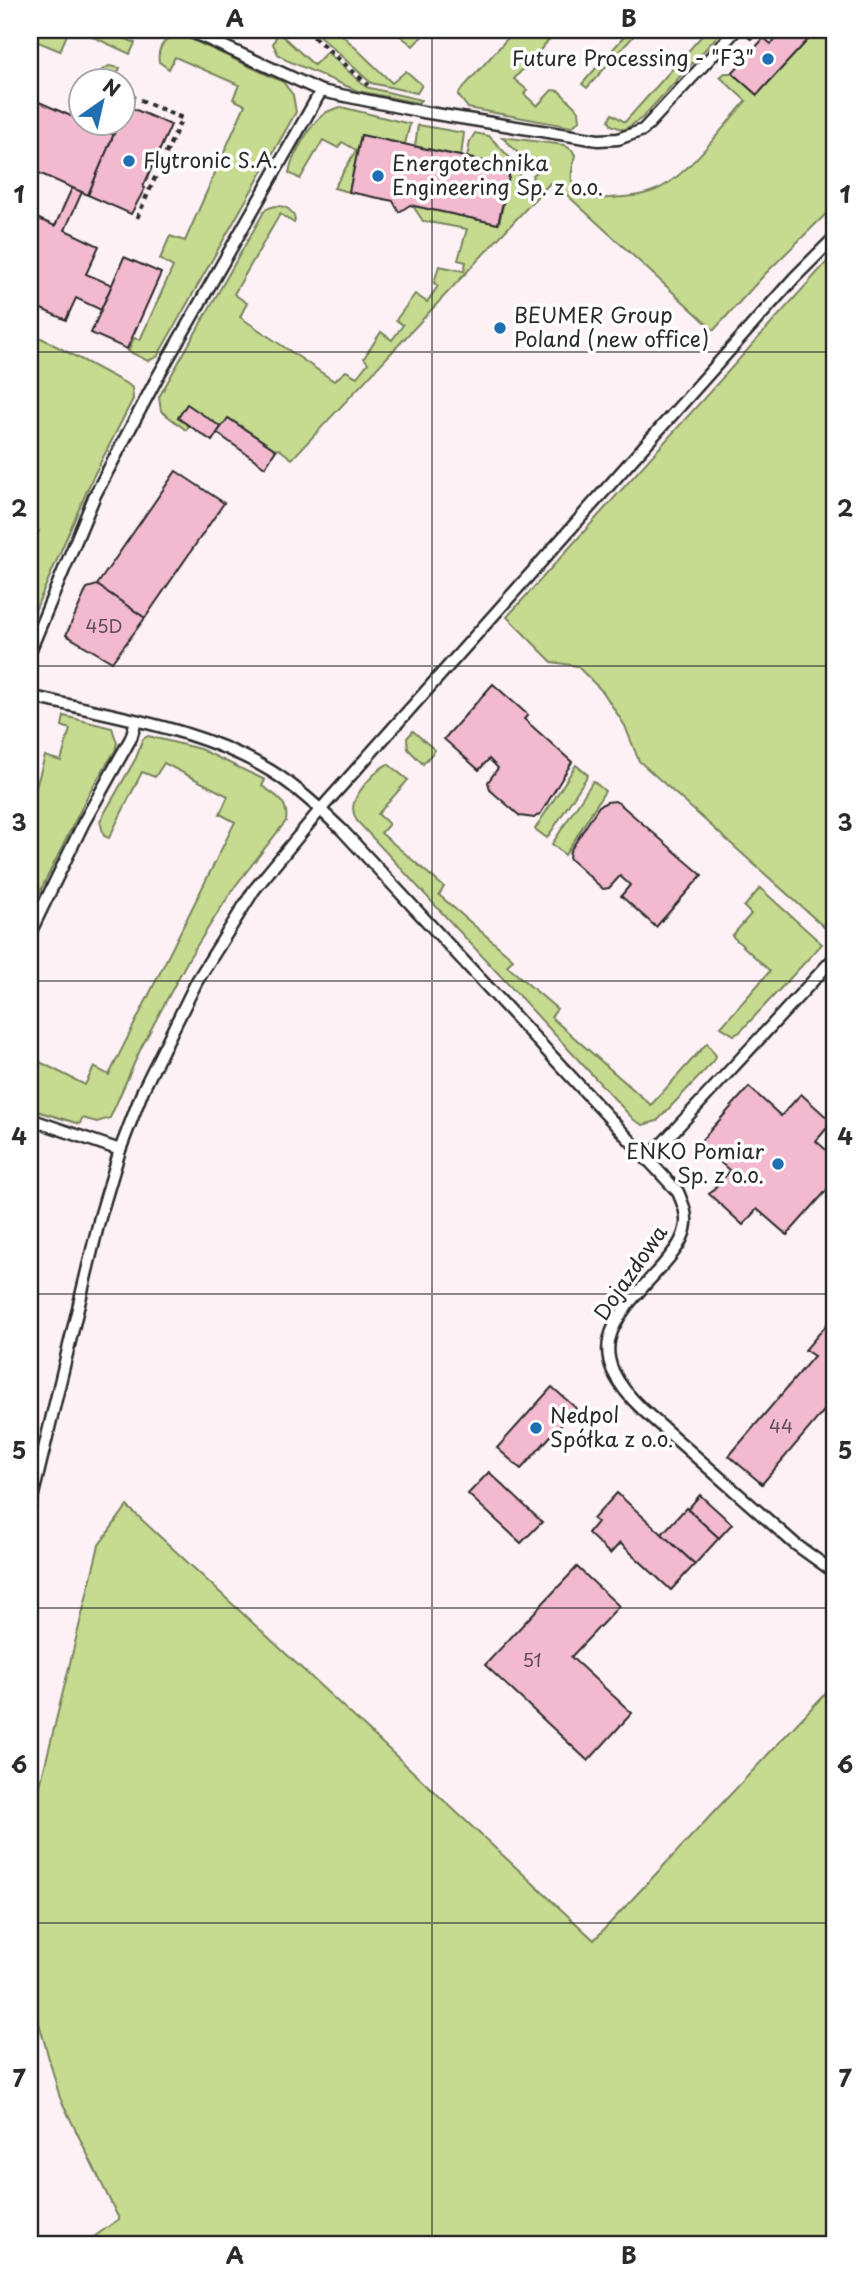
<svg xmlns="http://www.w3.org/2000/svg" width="864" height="2275" viewBox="0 0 864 2275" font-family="'Playpen Sans',sans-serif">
<rect width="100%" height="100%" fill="#fdf1f5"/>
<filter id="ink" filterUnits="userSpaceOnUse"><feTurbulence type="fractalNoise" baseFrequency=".0143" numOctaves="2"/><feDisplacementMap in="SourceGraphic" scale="14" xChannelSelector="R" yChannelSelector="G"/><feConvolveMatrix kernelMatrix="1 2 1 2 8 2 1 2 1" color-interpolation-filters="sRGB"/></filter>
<g filter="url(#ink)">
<!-- green -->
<g fill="#c6db90" stroke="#78835e" stroke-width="2">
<path d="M30 30H69L60 51 36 41 30 54Z"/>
<path d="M84 30H123L120 36 135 43 130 54 93 37 94 34Z"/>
<path d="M313 30H337L392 83 406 71 422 85 417 93 371 83Z"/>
<path d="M393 30H428L413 46Z"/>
<path d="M515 30H558L514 79 527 90 524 94 537 106 552 90 559 91 579 111 580 120 572 127 468 108 458 95 461 90Z"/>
<path d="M630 30H639L587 88 582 84Z"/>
<path d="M707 30H723L642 118 624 130 611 125 609 120 612 114 625 122Z"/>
<path d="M817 30H834V206L766 273 714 330 554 183H550L292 459 279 449 276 450 229 418 221 427 187 405 178 418 189 426 186 430 161 411 159 397 265 210C277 203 291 205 295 219L294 223 280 214 234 294 247 303 240 317 334 381 346 371 357 377 368 363 364 358 381 332 392 340 403 325 396 320 415 294 427 302 438 286 434 283 439 266 464 271 466 262 458 260 467 229 423 221 413 206 499 224 511 167 467 158 470 141 475 133 489 136 513 161 511 167 520 171 516 190 530 194 533 175 537 172 502 137 564 145 572 150 575 155C570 179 567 190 594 199 615 197 639 198 658 189 688 175 723 127 746 101L720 77 725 73H732L757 95Z"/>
<path d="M278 32 314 65 327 52 366 87 421 100 418 103 358 91 286 60 278 54 273 44Z"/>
<path d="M176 36 186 37 283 82 293 95 296 112 157 357 148 361 128 351 134 338 140 340 173 267 160 259 170 236 185 241 245 105 233 99 239 85 175 57 169 69 159 62C157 50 163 38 176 36Z"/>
<path d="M109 66 120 68 114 80H94L102 70Z"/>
<path d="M341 107 410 124 405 144 361 135 349 192 334 188 356 150 342 142 338 148 323 140 300 179 289 173C291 157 311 123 324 114 329 110 335 109 341 107Z"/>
<path d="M418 125 464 133 461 156 415 146Z"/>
<path d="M834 254V934L833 935 639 761 625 726 603 692 577 666 552 662 507 617Z"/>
<path d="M30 332 129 385 132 388 133 399 92 479 30 622V548L39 531 30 526Z"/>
<path d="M64 716 112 728 117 743 115 751 90 791 30 912V808L45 756 61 761 70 729 62 726Z"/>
<path d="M413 731 435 750 423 764 408 749 407 738Z"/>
<path d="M148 736 200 749 265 780 262 786C277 796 289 802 286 821L233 889 189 958 141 1048 110 1118 97 1122 82 1118 80 1124 30 1109V1057L85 1085 94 1067 109 1075 235 822 220 814 228 796 164 763 155 777 142 772 109 838 104 836 100 821 136 758 143 739Z"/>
<path d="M388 764 408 780 378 814 389 824 381 833 444 887 439 895 513 959 507 966 557 1009 551 1017 651 1105 707 1043 716 1056 714 1061 657 1121 643 1125 634 1120 357 821C354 815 352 810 354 803 357 791 377 769 388 764Z"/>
<path d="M576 765 588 775 547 838 535 829Z"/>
<path d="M593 781 605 791 565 855 552 844Z"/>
<path d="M760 888 822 944 740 1032 734 1035 721 1027 770 971 732 936 751 914 744 907Z"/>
<path d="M127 1506 594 1940 834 1684V2245L84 2244 119 2219 60 2098 30 1991 34 1810 99 1545Z"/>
</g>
<!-- building -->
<g fill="#f3bacf" stroke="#2b2b2b" stroke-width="2">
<path d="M785 30H817L757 95 732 73 764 38 771 44Z"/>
<path d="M30 98 36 101 30 114Z"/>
<path d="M39 102 80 120V122H86L114 135 88 195 30 169V123Z"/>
<path d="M127 106 171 125 143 187 145 188 131 214 88 195 119 122H122Z"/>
<path d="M361 135 511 167 498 224 410 205 399 212 393 201 349 192Z"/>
<path d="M72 188 82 192 65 230 99 246 86 274 112 285 101 310 76 298 66 320 30 304V215L55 226Z"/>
<path d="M124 257 161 273 127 349 91 333Z"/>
<path d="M187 404 221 427 212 441 178 418Z"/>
<path d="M228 418 276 450 265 467 217 433Z"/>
<path d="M176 471 224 503 145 618 97 585Z"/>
<path d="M97 585 145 618 112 662 66 635 87 588Z"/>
<path d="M493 684 528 715 524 719 572 762 541 813 534 818 520 816 490 790 488 782 498 768 489 759 479 770 444 739Z"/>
<path d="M615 801 620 804 702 875 656 927 621 896 630 885 620 876 609 888 603 889 569 858 570 851 599 806 607 802Z"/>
<path d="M749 1087 781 1116 801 1094 832 1122 816 1141 834 1157V1182L787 1235 757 1209 743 1225 709 1194 730 1171 699 1143Z"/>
<path d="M834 1316V1399L762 1484 729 1456 814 1356 805 1350Z"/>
<path d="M552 1387 576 1408 521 1469 497 1448Z"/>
<path d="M489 1472 542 1522 521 1543 468 1494Z"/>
<path d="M617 1493 695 1564 671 1590 620 1543 610 1554 588 1533 597 1522 593 1519Z"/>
<path d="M700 1495 732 1524 719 1538 686 1508 688 1509Z"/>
<path d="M686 1508 719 1538 695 1564 662 1534Z"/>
<path d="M577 1567 619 1606 571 1657 632 1713 588 1761 485 1665Z"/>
</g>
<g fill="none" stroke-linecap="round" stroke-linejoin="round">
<!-- service casing -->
<g stroke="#2b2b2b" stroke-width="15">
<g id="service">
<path d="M188 30 321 91 423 112 598 140 618 139 643 130 736 30"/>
<path d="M30 651 95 495 157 378 321 91"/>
<path d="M30 696C111 716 199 727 271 771 297 787 320 809 342 830L678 1192C682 1202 687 1212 686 1224 684 1241 673 1253 662 1266 614 1319 579 1349 643 1410L795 1544 834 1572"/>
<path d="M30 933 84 822 131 738 136 721"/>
<path d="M30 1119 120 1150"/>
<path d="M647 1160 834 958"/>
<path d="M30 1507 100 1217 120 1150 143 1090 197 981 254 890 320 810 795 277 834 238"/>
</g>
</g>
<!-- path -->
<g stroke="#2b2b2b" stroke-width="4.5" stroke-dasharray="5 5" stroke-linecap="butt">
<path d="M306 30 368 85"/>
<path d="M749 39 758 30"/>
<path d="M122 92 182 118 136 220"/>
<path d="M77 98 80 100"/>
<path d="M104 122 117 128"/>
</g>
<!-- service -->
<use href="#service" stroke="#fff" stroke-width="10"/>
</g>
</g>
<!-- grid -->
<path fill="none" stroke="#2b2b2b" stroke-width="2" stroke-opacity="0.55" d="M432 30V2245M30 352H834M30 666H834M30 981H834M30 1294H834M30 1608H834M30 1923H834"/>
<!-- markers -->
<g fill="#1f6fb2" stroke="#fff" stroke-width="2.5">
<circle cx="768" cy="59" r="7"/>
<circle cx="129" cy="161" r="7"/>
<circle cx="378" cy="176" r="7"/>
<circle cx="500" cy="328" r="7"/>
<circle cx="778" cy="1164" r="7"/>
<circle cx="536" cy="1428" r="7"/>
</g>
<g text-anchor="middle" stroke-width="7" stroke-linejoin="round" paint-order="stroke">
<!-- number labels -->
<g font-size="18" fill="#5d4f54">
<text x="104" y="633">45D</text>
<text x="781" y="1433">44</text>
<text x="532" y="1667">51</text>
</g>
<!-- poi labels -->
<g font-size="21" fill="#2b2b2b" stroke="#fff" text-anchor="start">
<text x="754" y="66" text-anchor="end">Future Processing - "F3"</text>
<text x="143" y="168">Flytronic S.A.</text>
<text x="392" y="171">Energotechnika<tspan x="392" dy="24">Engineering Sp. z o.o.</tspan></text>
<text x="514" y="323">BEUMER Group<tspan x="514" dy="24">Poland (new office)</tspan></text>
<text x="764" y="1159" text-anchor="end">ENKO Pomiar<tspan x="764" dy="24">Sp. z o.o.</tspan></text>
<text x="550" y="1423">Nedpol<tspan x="550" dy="24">Spółka z o.o.</tspan></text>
</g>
<!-- street labels -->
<g font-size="21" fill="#2b2b2b" stroke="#fff">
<text transform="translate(631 1273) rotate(-55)" y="7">Dojazdowa</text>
</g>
</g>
<!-- margin -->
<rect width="864" height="2275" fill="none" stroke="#fff" stroke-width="77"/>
<!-- north arrow -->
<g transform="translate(102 102) rotate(34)"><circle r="33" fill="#ffffff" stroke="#aaaaaa" stroke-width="2"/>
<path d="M0-5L12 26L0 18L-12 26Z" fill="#1f6fb2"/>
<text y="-10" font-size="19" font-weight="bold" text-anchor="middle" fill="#2b2b2b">N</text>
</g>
<rect x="38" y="38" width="788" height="2198" fill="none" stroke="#2b2b2b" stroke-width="2.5"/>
<g font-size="23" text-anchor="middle" font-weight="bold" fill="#2b2b2b">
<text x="235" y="27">A</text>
<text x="629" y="27">B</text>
<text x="19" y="203">1</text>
<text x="845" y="203">1</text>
<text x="19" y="517">2</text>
<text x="845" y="517">2</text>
<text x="19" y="831">3</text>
<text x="845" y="831">3</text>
<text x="19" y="1145">4</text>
<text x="845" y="1145">4</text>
<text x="19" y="1459">5</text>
<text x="845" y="1459">5</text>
<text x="19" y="1773">6</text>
<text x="845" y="1773">6</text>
<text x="19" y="2087">7</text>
<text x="845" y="2087">7</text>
<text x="235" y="2264">A</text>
<text x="629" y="2264">B</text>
</g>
</svg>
